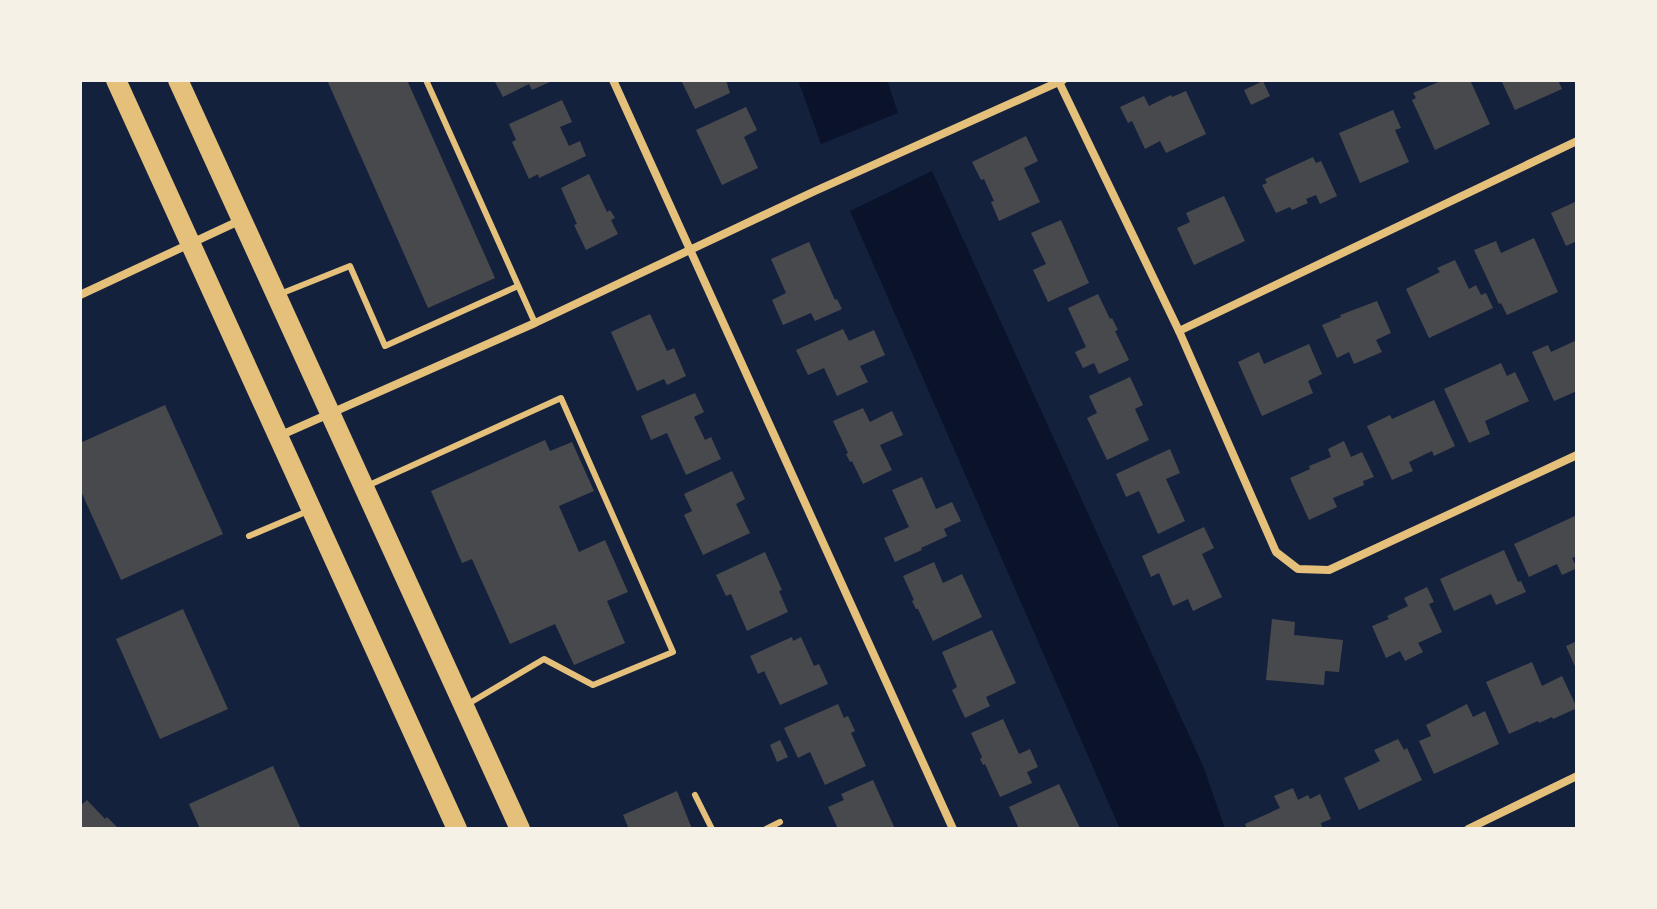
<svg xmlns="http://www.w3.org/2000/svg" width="1657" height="909" viewBox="0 0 1657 909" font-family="'Titillium Web',sans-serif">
<rect width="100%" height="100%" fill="#14213d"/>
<!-- water -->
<g fill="#0b132b">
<path d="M798 80H887L898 113 821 144Z"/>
<path d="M932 171 1204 768 1225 829H1120L850 211Z"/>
</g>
<!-- building -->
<g fill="#48494c">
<path d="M327 80H407L495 278 428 308Z"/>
<path d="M494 80H554L532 90 529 84 503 97Z"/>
<path d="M681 80H726L730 93 695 109Z"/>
<path d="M1443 80H1470L1490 124 1435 150 1412 100 1416 98 1413 93Z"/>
<path d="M1501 80H1558L1562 89 1515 110Z"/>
<path d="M1263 81 1270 96 1251 105 1244 90Z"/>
<path d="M1186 91 1206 134 1166 153 1160 141 1145 149 1132 121 1128 123 1120 107 1144 96 1149 106 1171 95 1172 97Z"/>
<path d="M562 100 572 122 560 127 569 146 580 141 586 156 539 178 538 174 529 179 512 142 516 140 509 124Z"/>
<path d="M746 107 757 130 744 137 758 168 722 185 696 130Z"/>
<path d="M1393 110 1401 128 1395 130 1409 162 1360 183 1339 133Z"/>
<path d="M1026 136 1038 161 1024 168 1040 202 999 221 991 202 994 201 984 179 981 180 972 162Z"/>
<path d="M1313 157 1316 163 1321 161 1337 196 1320 204 1316 195 1306 199 1308 203 1292 210 1290 207 1276 213 1262 185 1267 183 1265 179Z"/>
<path d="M589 174 607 212 610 210 615 218 611 220 618 234 586 250 574 225 577 224 561 188Z"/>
<path d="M1224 196 1245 241 1194 265 1177 228 1190 222 1186 213Z"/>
<path d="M1577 201V241L1566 246 1551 213Z"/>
<path d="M1061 220 1089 283 1048 302 1033 270 1046 264 1031 233Z"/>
<path d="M1534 238 1558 292 1507 315 1501 303 1499 304 1474 250 1496 241 1501 253Z"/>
<path d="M809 242 835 300 837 299 842 309 815 321 811 313 783 325 772 300 786 293 771 259Z"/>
<path d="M1455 260 1469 289 1476 285 1481 295 1486 293 1493 308 1429 338 1406 289 1440 272 1437 268Z"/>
<path d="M1098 294 1110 319 1112 318 1118 330 1115 331 1129 360 1099 374 1094 363 1083 368 1075 352 1086 347 1068 308Z"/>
<path d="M1377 301 1391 333 1376 340 1382 352 1354 364 1349 352 1337 358 1322 325 1341 317 1340 315Z"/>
<path d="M650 314 667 351 674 348 686 376 667 385 664 379 637 391 611 332Z"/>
<path d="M843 329 849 341 874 330 885 355 860 366 868 382 837 396 824 368 808 375 796 350Z"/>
<path d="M1577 340V391L1554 401 1532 352 1548 345 1551 352Z"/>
<path d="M1309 344 1322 374 1308 381 1313 393 1262 416 1238 362 1259 352 1264 364Z"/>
<path d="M1501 363 1507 376 1515 372 1529 401 1485 421 1490 434 1469 443 1444 389Z"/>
<path d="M1130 377 1143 405 1135 409 1149 440 1107 460 1087 418 1097 413 1089 396Z"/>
<path d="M695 393 704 412 694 417 705 440 711 437 721 459 686 475 667 433 651 440 641 416Z"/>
<path d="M1434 400 1455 446 1434 456 1432 451 1409 462 1413 471 1392 480 1367 426 1390 415 1392 419Z"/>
<path d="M165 405 223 534 121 580 80 489V443Z"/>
<path d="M863 408 870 422 892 411 903 435 880 445 892 470 863 484 852 461 850 462 846 454 848 453 833 421Z"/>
<path d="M545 440 550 451 572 442 594 491 559 506 579 552 605 540 628 592 607 601 625 643 574 665 555 624 510 644 472 559 462 563 431 491Z"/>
<path d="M1344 441 1351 457 1362 452 1374 477 1363 481 1364 485 1333 498 1337 507 1309 520 1290 478 1310 469 1309 466 1331 457 1328 449Z"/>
<path d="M1170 449 1180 473 1166 479 1185 521 1158 534 1139 491 1126 497 1116 474Z"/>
<path d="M732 471 745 499 736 504 750 533 703 555 684 515 692 511 684 494Z"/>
<path d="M922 477 936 509 952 502 961 521 944 529 947 536 921 548 922 550 895 562 884 538 909 527 892 490Z"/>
<path d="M1577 515V556L1572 558 1577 568 1562 575 1557 564 1529 577 1514 544Z"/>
<path d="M1204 527 1214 548 1202 554 1222 597 1193 611 1188 599 1173 606 1159 573 1151 577 1142 556Z"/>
<path d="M1504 550 1518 582 1521 581 1526 592 1496 605 1491 594 1454 611 1440 579Z"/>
<path d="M765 552 782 590 779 591 788 612 747 631 731 594 726 596 716 575Z"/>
<path d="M934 562 943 583 962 574 982 617 933 641 918 609H916L912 601 914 600 903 576Z"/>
<path d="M1427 587 1434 602 1429 604 1442 632 1418 643 1423 652 1405 661 1400 651 1386 658 1372 626 1389 619 1387 616 1408 606 1404 598Z"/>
<path d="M183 609 228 709 160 739 116 639Z"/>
<path d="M1272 619 1295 622 1294 635 1343 640 1339 672 1325 671 1324 685 1266 680Z"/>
<path d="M992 630 1016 683 986 697 990 706 965 718 952 690 957 687 942 652Z"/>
<path d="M792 637 793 641 801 637 814 666 819 664 828 684 780 705 764 671 758 674 750 656Z"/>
<path d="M1577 641V671L1566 646Z"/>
<path d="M1532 662 1542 686 1562 676 1577 708 1553 719 1552 717 1539 723 1538 721 1509 734 1486 682Z"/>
<path d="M838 704 844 718 848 716 855 731 851 733 866 766 825 785 810 752 798 758 784 728Z"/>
<path d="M1467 704 1473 717 1485 711 1499 744 1434 774 1419 741 1431 736 1426 725Z"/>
<path d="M1003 719 1019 754 1030 749 1038 767 1027 772 1032 783 1000 797 985 764 983 765 980 759 982 757 971 733Z"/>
<path d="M1398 739 1404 750 1407 748 1422 780 1359 810 1344 778 1380 761 1374 750Z"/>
<path d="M780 740 788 757 777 762 770 745Z"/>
<path d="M273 766 301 829H200L189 804Z"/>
<path d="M873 780 895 829H838L828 807 844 800 841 794Z"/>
<path d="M1059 784 1080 828 1019 829 1009 807Z"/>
<path d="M1293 788 1298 800 1308 795 1310 799 1320 794 1331 819 1321 823 1322 827 1319 829H1247L1245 824 1280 808 1274 796Z"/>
<path d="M677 791 692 829H629L623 815Z"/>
<path d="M87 800 105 819 107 817 119 829H80V806Z"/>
</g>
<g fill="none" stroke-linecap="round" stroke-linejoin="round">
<!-- service -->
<g stroke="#e5c07b" stroke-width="6">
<path d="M426 80 535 323"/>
<path d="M280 294 350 266 385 346 518 286"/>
<path d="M367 486 561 398 673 652 593 685 544 659 468 704"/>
<path d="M249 536 308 511"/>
<path d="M695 795 712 829"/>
<path d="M766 829 780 822"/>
</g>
<!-- minor -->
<g stroke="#e5c07b" stroke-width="8">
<path d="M613 80 953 829"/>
<path d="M1059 82 1179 331 1276 552 1298 569 1329 570 1577 455"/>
<path d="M80 295 241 220"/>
<path d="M1179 331 1577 141"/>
<path d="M279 436 535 323 815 191 1063 80"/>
<path d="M1468 829 1577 776"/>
</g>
<!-- primary -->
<g stroke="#e5c07b" stroke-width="20">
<path d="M116 80 457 829"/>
<path d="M178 80 520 829"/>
</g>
</g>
<!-- border -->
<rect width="1657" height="909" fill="none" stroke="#f6f1e7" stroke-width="164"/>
</svg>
